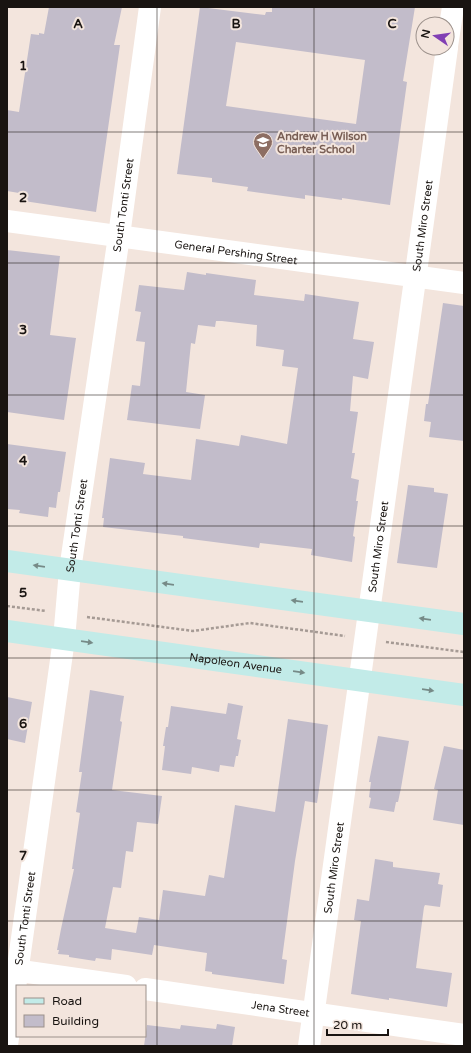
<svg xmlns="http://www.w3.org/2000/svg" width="471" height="1053" viewBox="0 0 471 1053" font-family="'Varela Round',sans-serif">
<rect width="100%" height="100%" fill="#f3e5dd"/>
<!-- building -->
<g fill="#c2bcca" fill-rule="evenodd">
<path d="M49 7H122L114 45H120L96 212 24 201 25 194 7 191V110L19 112 31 34 39 35V33L44 34Z"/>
<path d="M200 7 265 15 266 12H272V7H415L403 81 407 82 390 205 342 198V200L305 195V199L247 191 248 187 212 182V178L177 174ZM236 42 365 60 356 124 226 106Z"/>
<path d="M7 250 60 256 50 335 76 338 64 420 7 412Z"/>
<path d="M187 272 206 275V273L256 280 254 295 304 301 305 294 359 302 353 339 374 342 368 379 353 376 350 411 358 412 352 453H355L351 478 359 480 356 501H358L353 536 355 537 352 562 311 555 312 549 260 543 259 548 183 538V536L103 527 104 518H102L110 458 145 463 143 474 191 480 196 439 239 446 241 435 287 444 298 368 282 366 284 350 256 346 257 325 222 321H216L215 327 198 325 195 344 191 343 186 392 205 395 200 429 127 420 132 385 140 386 145 342 136 341 141 312 135 311 139 285 184 290Z"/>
<path d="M443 303 464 306V441L429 437 431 422 424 421 426 404H428Z"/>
<path d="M7 444 66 452 60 492H58L56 508 49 507 48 517 19 513 20 510 7 509Z"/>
<path d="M408 485 434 488V492L448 494 437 568 397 563Z"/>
<path d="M90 690 124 696 120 721 122 722 112 790 162 796 158 824 137 822 133 852 126 851 121 888 113 887 105 928 136 933 139 917 159 920 163 890 205 896 209 875 224 878 235 805 275 812 288 719 328 725 317 803 305 801 295 861 282 959 287 960 284 984 212 974V972L205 971 207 953 154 945 152 955 112 949 111 960 96 958 95 961 69 957V955L58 954 59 950H57L61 929 74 869H72L80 813 76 812 82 772H79Z"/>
<path d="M7 697 32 702 25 743 7 739Z"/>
<path d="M228 703 243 706 237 739 241 740 238 756H236L234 767 220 765 219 772 192 767 191 774 162 770 165 746H163L166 727H168L171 706 226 714Z"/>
<path d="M378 736 409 741 401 788 398 802H396L394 812 369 808 371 798 369 797 371 782H369Z"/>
<path d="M444 746 464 750V825L433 820 438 790 434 789Z"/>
<path d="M375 859 393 862V867L440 873 438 884 443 885 440 907 425 905 424 907 416 968 452 973 447 1007 389 998V1000L351 994 361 921 354 920 357 899 369 901Z"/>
<path d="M217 1024 235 1027 232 1046H144L147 1025 180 1029 181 1025 216 1029Z"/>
</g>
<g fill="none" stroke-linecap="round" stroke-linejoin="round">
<!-- path -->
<g stroke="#a59a94" stroke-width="2.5" stroke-dasharray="3 2" stroke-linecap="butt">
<path d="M7 606 46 611"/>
<path d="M87 617 193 631 250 623 345 636"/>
<path d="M386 642 464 652"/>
</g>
<!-- minor -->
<g stroke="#fff" stroke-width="22">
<path d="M447 46 453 7"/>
<path id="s1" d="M7 221 464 283"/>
<path d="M7 969 126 986"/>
<path id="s2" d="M145 989 464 1035"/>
<path id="s3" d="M7 1045 64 639 70 570 119 236 150 7"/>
<path id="s4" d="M309 1046 447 48"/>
</g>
<!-- secondary -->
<g stroke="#c2ebe8" stroke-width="22">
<path d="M7 561 464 624"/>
<path id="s5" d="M7 631 464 695"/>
</g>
</g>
<!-- one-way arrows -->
<defs><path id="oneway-solid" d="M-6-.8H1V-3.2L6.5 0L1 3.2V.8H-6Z"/></defs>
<g fill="#768a87">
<use href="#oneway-solid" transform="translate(39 566) rotate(-172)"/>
<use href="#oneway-solid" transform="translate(168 584) rotate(-172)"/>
<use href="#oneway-solid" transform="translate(297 601) rotate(-172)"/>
<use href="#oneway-solid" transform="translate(425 619) rotate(-172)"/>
<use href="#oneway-solid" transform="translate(87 642) rotate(8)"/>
<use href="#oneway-solid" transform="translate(299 672) rotate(8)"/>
<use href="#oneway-solid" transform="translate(428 690) rotate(8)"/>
</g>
<!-- grid -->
<path fill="none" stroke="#191411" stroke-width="1" stroke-opacity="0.55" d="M157 7V1046M314 7V1046M7 132H464M7 263H464M7 395H464M7 526H464M7 658H464M7 790H464M7 921H464"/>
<!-- icons -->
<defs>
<g id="school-pin" transform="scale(1)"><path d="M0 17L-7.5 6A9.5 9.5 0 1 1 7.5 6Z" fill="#8d6e63" stroke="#f3e5dd"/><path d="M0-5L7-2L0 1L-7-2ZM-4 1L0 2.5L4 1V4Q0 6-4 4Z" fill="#fff"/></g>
</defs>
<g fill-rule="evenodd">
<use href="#school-pin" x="263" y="142"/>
</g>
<g text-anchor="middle" stroke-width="4" stroke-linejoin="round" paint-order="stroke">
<!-- education labels -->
<g font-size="11" font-weight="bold" fill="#785e54" stroke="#f3e5dd" text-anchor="start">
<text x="277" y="140">Andrew H Wilson<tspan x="277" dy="13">Charter School</tspan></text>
</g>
<!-- street labels -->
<g font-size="11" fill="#191411" stroke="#f3e5dd">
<text dy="4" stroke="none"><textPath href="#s3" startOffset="848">South Tonti Street</textPath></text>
<text dy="4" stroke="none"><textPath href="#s4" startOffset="828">South Miro Street</textPath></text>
<text dy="4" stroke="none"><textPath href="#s1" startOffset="231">General Pershing Street</textPath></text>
<text dy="4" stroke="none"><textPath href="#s3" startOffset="524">South Tonti Street</textPath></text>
<text dy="4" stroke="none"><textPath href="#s4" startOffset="504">South Miro Street</textPath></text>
<text dy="4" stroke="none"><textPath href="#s5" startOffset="231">Napoleon Avenue</textPath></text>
<text dy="4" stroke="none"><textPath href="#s4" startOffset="180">South Miro Street</textPath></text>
<text dy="4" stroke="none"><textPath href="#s3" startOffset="128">South Tonti Street</textPath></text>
<text dy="4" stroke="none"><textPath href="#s2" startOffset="137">Jena Street</textPath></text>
</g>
</g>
<g font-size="13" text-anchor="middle" font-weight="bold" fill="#191411" stroke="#f3e5dd" stroke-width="4" stroke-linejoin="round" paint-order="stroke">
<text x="78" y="28">A</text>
<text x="236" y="28">B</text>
<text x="392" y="28">C</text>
<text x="23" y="70">1</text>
<text x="23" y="202">2</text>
<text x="23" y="334">3</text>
<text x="23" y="465">4</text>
<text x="23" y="597">5</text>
<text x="23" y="728">6</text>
<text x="23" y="860">7</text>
</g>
<!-- border -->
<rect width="471" height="1053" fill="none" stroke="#191411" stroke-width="16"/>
<!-- legend -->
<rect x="16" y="985" width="130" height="52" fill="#f3e5dd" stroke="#9c918b"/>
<rect x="24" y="998" width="20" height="6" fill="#c2ebe8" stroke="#9c918b"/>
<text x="52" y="1005" font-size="12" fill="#191411">Road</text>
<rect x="24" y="1015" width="20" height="12" fill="#c2bcca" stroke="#9c918b"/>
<text x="52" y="1025" font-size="12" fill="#191411">Building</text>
<!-- north arrow -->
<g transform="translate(435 36) rotate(283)"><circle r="19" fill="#f3e5dd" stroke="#9c918b"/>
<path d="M0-3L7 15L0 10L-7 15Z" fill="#813fb4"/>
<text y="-6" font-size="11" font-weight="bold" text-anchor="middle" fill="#191411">N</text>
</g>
<!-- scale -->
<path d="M327 1029v6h61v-6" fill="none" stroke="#191411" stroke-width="2"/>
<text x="333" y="1029" font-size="12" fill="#191411" stroke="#f3e5dd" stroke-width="3" paint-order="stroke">20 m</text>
</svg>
